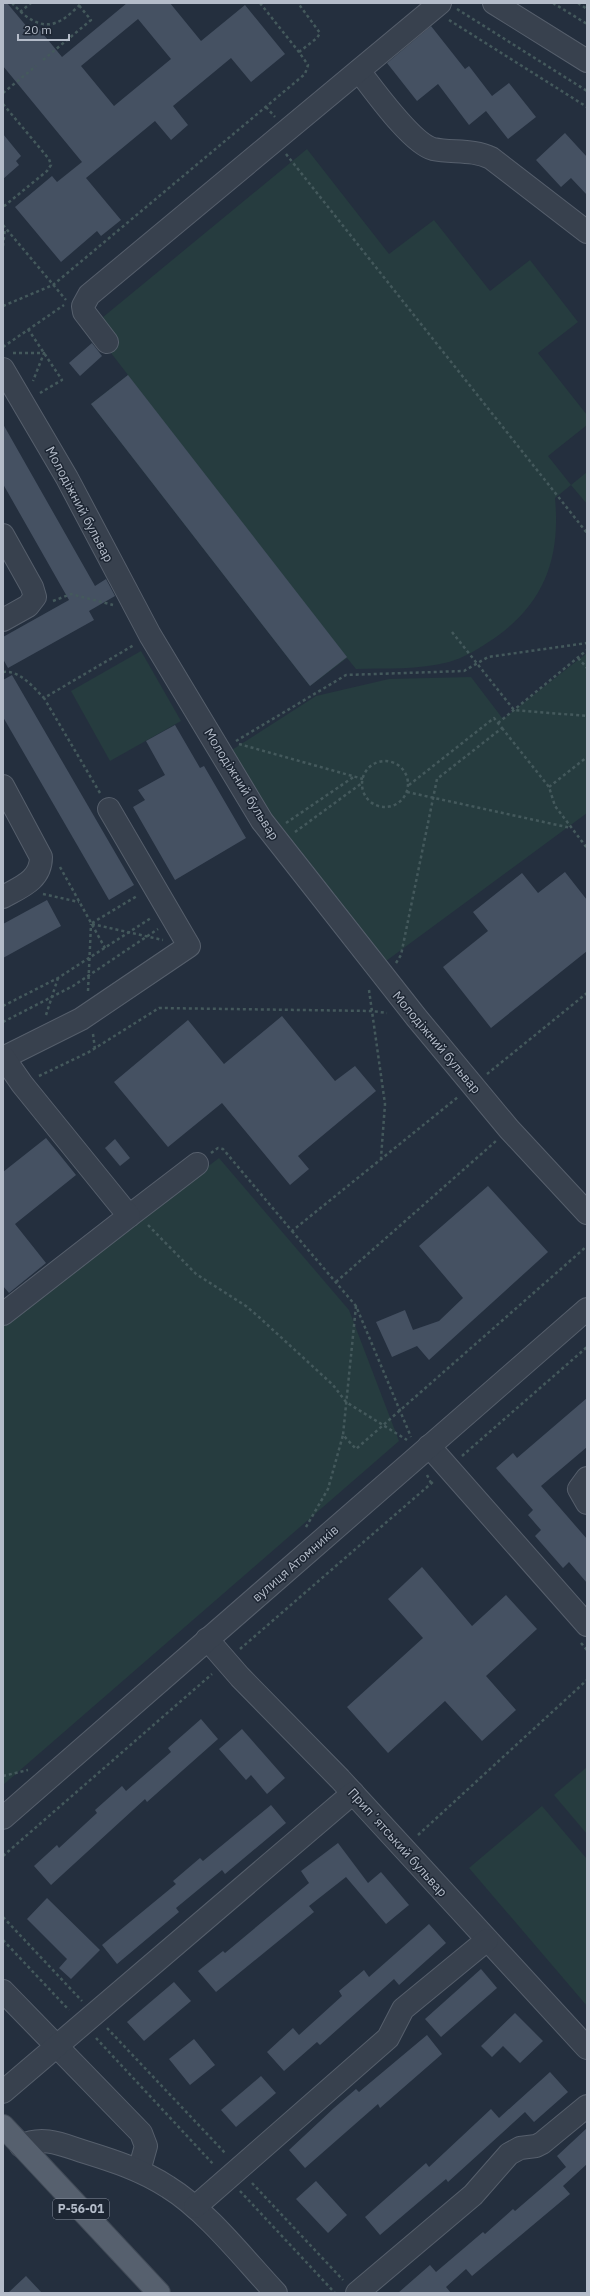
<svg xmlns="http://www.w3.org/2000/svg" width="590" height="2296" viewBox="0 0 590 2296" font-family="'IBM Plex Sans',sans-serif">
<rect width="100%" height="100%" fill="#242f3e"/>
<!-- green -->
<g fill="#263c3f">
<path d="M307 149 389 254 434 220 490 291 530 260 578 322 538 353 587 415V425L548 456 571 485 555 498C561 562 542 608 487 643 475 651 463 658 449 662 419 670 386 668 356 669L347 658 310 686 91 404 128 375 91 327Z"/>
<path d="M587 472V504L571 485Z"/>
<path d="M141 651 181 721 110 761 71 691Z"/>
<path d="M587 653V813L382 964 224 755 316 696 389 679 471 677 503 719Z"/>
<path d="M219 1158 349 1310 399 1441 3 1785V1322Z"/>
<path d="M587 1767V1834L554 1795Z"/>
<path d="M542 1806 587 1859V2006L469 1868Z"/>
</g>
<!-- building -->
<g fill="#455162" fill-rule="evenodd">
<path d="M3 3H7L33 34 39 29 62 57 127 3H170L201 41 245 5 285 54 251 82 231 58 173 106 188 125 171 140 155 121 86 178 121 220 101 236 97 231 61 262 15 207 52 176 57 182 82 162 3 66ZM138 19 171 59 114 106 81 66Z"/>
<path d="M431 26 465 69 469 66 492 96 509 83 536 117 508 139 486 111 469 125 438 84 417 101 387 63Z"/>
<path d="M565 133 587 157V195L571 178 561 187 536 160Z"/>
<path d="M3 134 21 156 16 161 19 165 3 179Z"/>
<path d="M92 343 102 356 80 376 69 363Z"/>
<path d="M128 375 347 657 310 686 91 404Z"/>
<path d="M3 424 95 586 106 579 115 596 89 611 94 620 8 668 3 659V637L69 600 3 484Z"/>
<path d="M12 675 134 885 109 900 3 717V680Z"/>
<path d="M175 725 200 768 204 766 246 838 175 880 133 807 145 800 138 790 165 775 146 741Z"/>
<path d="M565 872 587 900V951L491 1028 443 967 488 931 473 912 522 873 538 893Z"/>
<path d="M47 900 61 926 3 958V924Z"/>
<path d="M282 1016 335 1081 355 1066 376 1091 298 1156 309 1169 290 1185 222 1103 168 1147 114 1082 188 1020 224 1064Z"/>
<path d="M46 1138 76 1175 15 1224 46 1263 9 1293 3 1286V1172Z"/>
<path d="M115 1139 130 1158 120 1166 105 1148Z"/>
<path d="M488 1186 548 1252 429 1360 417 1346 392 1357 376 1322 405 1310 413 1330 439 1321 463 1298 419 1246Z"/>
<path d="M587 1398V1447L541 1486 587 1539V1583L569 1562 563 1568 535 1536 541 1530 528 1515 533 1510 496 1468 513 1453 517 1458Z"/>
<path d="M422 1567 472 1626 506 1595 537 1629 486 1676 516 1710 482 1741 445 1701 388 1753 347 1707 423 1638 388 1599Z"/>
<path d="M201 1719 218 1739 147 1802 145 1799 51 1885 34 1866 57 1845 59 1848 97 1813 95 1810 122 1786 126 1791 171 1752 168 1748Z"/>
<path d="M242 1729 285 1778 267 1794 251 1775 246 1780 219 1749Z"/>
<path d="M271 1805 286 1823 225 1874 222 1870 176 1908 179 1912 117 1964 102 1945 176 1884 173 1881 200 1858 203 1861Z"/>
<path d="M338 1843 368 1883 381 1872 409 1905 386 1924 346 1877 309 1906 314 1912 216 1992 198 1971 223 1951 225 1953 309 1883 301 1871Z"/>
<path d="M47 1898 100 1950 71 1979 59 1968 67 1959 27 1919Z"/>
<path d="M429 1924 446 1943 399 1985 394 1979 320 2045 317 2042 284 2071 267 2052 293 2028 299 2035 342 1996 339 1991 364 1970 369 1977Z"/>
<path d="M481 1969 497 1988 441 2037 425 2019Z"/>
<path d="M174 1982 191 2001 144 2041 127 2022Z"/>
<path d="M515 2013 543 2041 520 2063 503 2046 492 2057 481 2046Z"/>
<path d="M427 2035 442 2054 380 2108 378 2104 305 2168 289 2150 334 2108 356 2089 359 2092Z"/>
<path d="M194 2039 215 2065 190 2085 169 2059Z"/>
<path d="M550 2072 568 2092 534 2122 525 2112 448 2182 446 2179 380 2235 365 2217 426 2163 429 2167 491 2109 499 2118Z"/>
<path d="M261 2076 276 2093 236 2127 221 2110Z"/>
<path d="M587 2128V2164L563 2186 570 2194 472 2276 466 2269 446 2287 451 2293H398L430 2265 436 2272 483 2232 485 2234 513 2209 515 2211 566 2167 557 2156Z"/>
<path d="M316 2181 347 2215 328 2233 296 2199Z"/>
<path d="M26 2276 42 2293H8Z"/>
</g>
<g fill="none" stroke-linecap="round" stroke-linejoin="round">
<!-- minor casing -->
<g stroke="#565f6c" stroke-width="24">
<g id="minor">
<path d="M494 3 587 61"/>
<path d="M359 71C374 90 411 143 433 149 452 153 473 149 491 158L587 232"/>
<path d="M107 342 84 312 83 306 89 295 440 3"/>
<path d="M3 369 67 478 150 635 262 821 416 1017 509 1129 587 1213"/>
<path d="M3 535 32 587 35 597 28 606 3 620"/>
<path d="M3 786 41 857C41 880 21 887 3 897"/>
<path d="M3 1058 81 1019 189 946 109 809"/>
<path d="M129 1216 197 1164"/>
<path d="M3 1314 129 1216 22 1084 4 1058"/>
<path d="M429 1446 587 1625"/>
<path d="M587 1478 579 1489 587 1503"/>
<path d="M207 1639 240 1677 340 1779 587 2048"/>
<path d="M3 1818 587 1309"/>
<path d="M3 1991 141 2133 146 2146 139 2171"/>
<path d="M3 2092 353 1793"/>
<path d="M21 2146C43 2135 63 2145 85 2152 114 2161 142 2170 168 2187 207 2211 244 2259 276 2293"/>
<path d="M195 2207 388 2038 403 2009 487 1940"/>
<path d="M357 2293 473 2195 509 2154 520 2148 536 2146 542 2143 587 2106"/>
</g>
</g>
<!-- major casing -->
<g stroke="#414a57" stroke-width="24">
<path id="major" d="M3 2126 159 2293"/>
</g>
<!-- path -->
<g stroke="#44595c" stroke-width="2.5" stroke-dasharray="3 3" stroke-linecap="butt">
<path d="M12 3C22 14 38 29 55 23 65 20 74 10 82 3"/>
<path d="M260 3 299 52"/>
<path d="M553 3 587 24"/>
<path d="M578 3 587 9"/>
<path d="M457 9 587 91"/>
<path d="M20 12 31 3"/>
<path d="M449 20 587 107"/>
<path d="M43 60 91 20 77 3"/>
<path d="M3 93 36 66"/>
<path d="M3 104 49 159 51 165 47 171 3 207"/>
<path d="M266 107 275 117"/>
<path d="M286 154 587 533"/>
<path d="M3 225 66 300"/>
<path d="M3 246 5 229"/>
<path d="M3 306 53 285 305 74 308 65 299 52 317 38 320 33 298 3"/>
<path d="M28 329 62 380 40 393"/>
<path d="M3 347 64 305"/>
<path d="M13 353H44L33 381"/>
<path d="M53 601 71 594 113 605"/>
<path d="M452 632 514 710 587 716"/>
<path d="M578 658 587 668"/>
<path d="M3 672C20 670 33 687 44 698"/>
<path d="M498 723 587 650"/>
<path d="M502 728 549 787 555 806 587 848"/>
<path d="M236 741 346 675 464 671 488 657 587 643"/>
<path d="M239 744 363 779"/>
<circle cx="385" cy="784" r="23"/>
<path d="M549 787 587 757"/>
<path d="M407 792 571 828"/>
<path d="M100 793 44 698 134 645"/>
<path d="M286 823 355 776"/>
<path d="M295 832 362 783"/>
<path d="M60 867 105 948"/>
<path d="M43 894 79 902"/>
<path d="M92 923 137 896"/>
<path d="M92 924 163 940"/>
<path d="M396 963 401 955 437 779 502 728 494 718 409 785"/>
<path d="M369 990 385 1104 381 1158"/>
<path d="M88 991 91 924"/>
<path d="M3 1006 58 978 151 918"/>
<path d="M46 1015 58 978"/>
<path d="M3 1022 73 986 158 929"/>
<path d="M93 1034 95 1049"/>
<path d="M487 1074 587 993"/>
<path d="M39 1076 89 1052 159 1008 372 1011 387 1013"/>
<path d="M211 1153 218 1148 223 1149 292 1231 458 1097"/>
<path d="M148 1225 196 1274 246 1306 260 1318 333 1385 346 1402 407 1440"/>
<path d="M292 1231 356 1306 411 1437"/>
<path d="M336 1282 496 1141"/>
<path d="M356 1306 343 1435 356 1449 587 1246"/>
<path d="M462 1456 587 1347"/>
<path d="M427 1475 431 1483"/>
<path d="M306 1527 328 1489 343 1435"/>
<path d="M581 1643 587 1650"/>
<path d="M240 1649 434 1481"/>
<path d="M3 1776 28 1770"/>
<path d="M418 1835 587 1680"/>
<path d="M3 1856 212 1674"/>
<path d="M3 1917 82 2001"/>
<path d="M3 1940 69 2010"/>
<path d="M107 2028 226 2154"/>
<path d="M96 2038 214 2165"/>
<path d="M252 2183 343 2280"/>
<path d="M240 2191 335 2293"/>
</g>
<!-- minor -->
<use href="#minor" stroke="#38414e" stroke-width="22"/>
<!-- major -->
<use href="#major" stroke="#56606e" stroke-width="22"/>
</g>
<g text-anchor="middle" stroke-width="3" stroke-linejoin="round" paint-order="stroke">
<!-- shield labels -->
<rect fill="#1d2633" stroke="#878f9c" stroke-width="1" x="53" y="2199" width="56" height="20" rx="3"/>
<g font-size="12" font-weight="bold" fill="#b4bcc9">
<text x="81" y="2213">Р-56-01</text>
</g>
<!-- street labels -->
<g font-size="13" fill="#b4bcc9" stroke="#1d2633">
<text transform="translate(80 504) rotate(62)" y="5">Молодіжний бульвар</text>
<text transform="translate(242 784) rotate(58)" y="5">Молодіжний бульвар</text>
<text transform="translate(437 1042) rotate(50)" y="5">Молодіжний бульвар</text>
<text transform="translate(295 1563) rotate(-41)" y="5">вулиця Атомників</text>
<text transform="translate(398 1842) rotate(48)" y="5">Припʼятський бульвар</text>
</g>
</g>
<!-- border -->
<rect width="590" height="2296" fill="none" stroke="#b4bcc9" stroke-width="8"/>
<!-- scale -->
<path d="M18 34v6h51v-6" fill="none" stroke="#b4bcc9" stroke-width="2"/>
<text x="24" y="34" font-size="12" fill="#b4bcc9" stroke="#1d2633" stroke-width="3" paint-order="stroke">20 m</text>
</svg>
